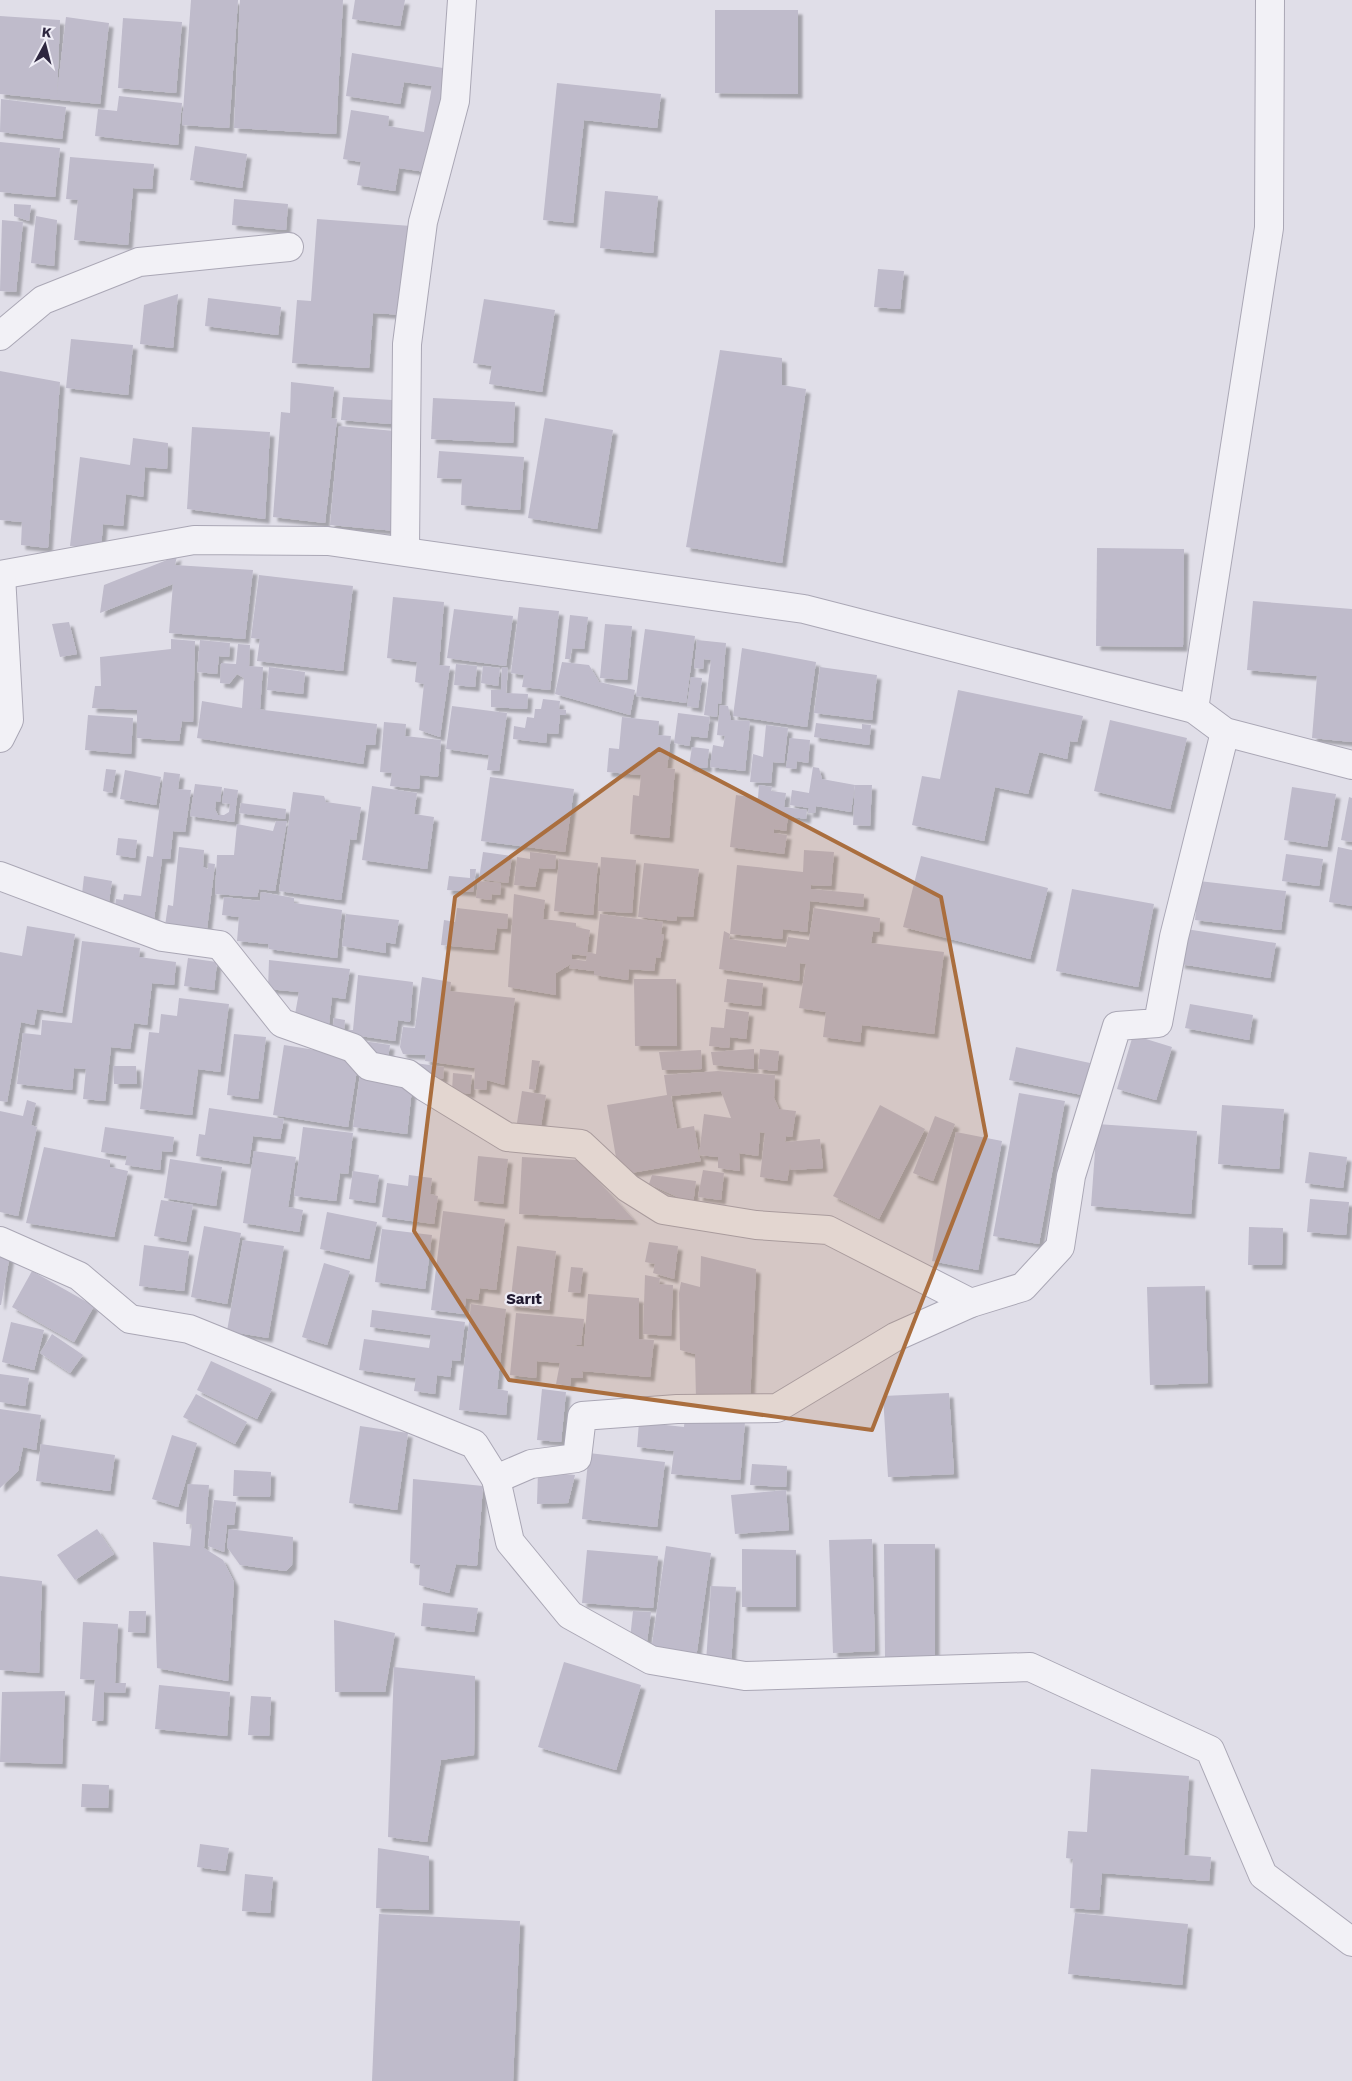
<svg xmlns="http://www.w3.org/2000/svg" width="1352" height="2081" viewBox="0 0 1352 2081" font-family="'Work Sans',sans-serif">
<defs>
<filter id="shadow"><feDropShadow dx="4.5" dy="4.5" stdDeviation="1" flood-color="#0004"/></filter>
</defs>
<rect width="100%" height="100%" fill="#e0dee8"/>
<!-- building -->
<g fill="#bfbbcb" fill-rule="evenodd" filter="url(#shadow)">
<path d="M191 0H238L229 128 182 125Z"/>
<path d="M240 0H343L336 134 234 128Z"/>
<path d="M355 0H405L400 26 352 19Z"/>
<path d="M715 10H798V94L715 93Z"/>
<path d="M0 16 60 20 57 94 66 17 109 23 100 104 0 94Z"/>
<path d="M123 18 182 22 176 93 118 88Z"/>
<path d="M352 53 455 70 432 173 399 168 395 191 357 185 361 162 343 159 351 110 389 116 388 126 424 132 432 86 404 82 400 104 346 96Z"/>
<path d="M557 83 661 94 657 128 584 120 573 223 543 220Z"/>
<path d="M119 96 182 103 178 145 95 136 98 109 117 111Z"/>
<path d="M1 99 66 107 62 139 0 132Z"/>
<path d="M0 142 60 148 55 197 0 192Z"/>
<path d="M195 146 247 154 242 188 190 180Z"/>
<path d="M70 157 154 164 152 189 133 188 128 245 74 240 78 200 66 199Z"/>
<path d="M605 191 658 196 653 253 600 248Z"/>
<path d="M234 199 288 204 286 230 232 225Z"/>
<path d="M14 204 31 205 29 221 14 216Z"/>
<path d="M36 216 57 220 54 266 31 263Z"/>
<path d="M317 219 411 226 404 315 373 313 369 368 292 363 297 300 311 301Z"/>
<path d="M2 220 23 222 16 292 0 291Z"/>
<path d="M878 269 904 271 900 309 874 307Z"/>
<path d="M178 294 173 348 140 344 144 305Z"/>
<path d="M208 298 281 307 278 335 205 326Z"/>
<path d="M484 299 555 310 542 392 489 384 492 366 473 363Z"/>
<path d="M71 339 133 345 128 395 66 388Z"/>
<path d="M720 350 782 358V385L806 389 782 563 686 547Z"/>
<path d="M0 371 60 382 48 548 21 545 22 522 0 520Z"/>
<path d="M291 382 334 387 331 418 337 419 325 523 273 517 281 412 290 413Z"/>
<path d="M343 397 393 400 391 424 341 420Z"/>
<path d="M433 398 515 402 513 443 431 439Z"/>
<path d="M545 418 613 430 597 529 528 518Z"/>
<path d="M339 426 406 432 396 531 330 525Z"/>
<path d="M192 427 270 432 265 519 187 509Z"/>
<path d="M133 438 168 443 167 469 145 467 143 497 126 494 123 526 103 524 101 549 70 546 80 457 130 465Z"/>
<path d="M439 451 524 457 520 510 461 505 462 479 437 478Z"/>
<path d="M1097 548 1184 549 1183 647 1096 646Z"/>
<path d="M177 556 175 565 253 570 245 639 169 633 173 584 100 613 104 585Z"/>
<path d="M259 575 353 586 343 671 257 661 260 639 251 638Z"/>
<path d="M393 597 444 602 439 665 450 666 440 737 419 730 424 684 415 682 417 662 387 658Z"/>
<path d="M1253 601 1352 609V742L1312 738 1317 676 1247 670Z"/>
<path d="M519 607 559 611 550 690 522 687 524 675 511 673Z"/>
<path d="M454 609 513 616 506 666 447 658Z"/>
<path d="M570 615 588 617 584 649 572 648 570 659H565Z"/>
<path d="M69 622 77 654 60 657 52 624Z"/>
<path d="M605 624 632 626 627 680 600 678Z"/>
<path d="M645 629 695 636 686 703 636 696Z"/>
<path d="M171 639 195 641 193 722 182 721 179 741 137 738V710L92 708 95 686H101L100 657 171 649Z"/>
<path d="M200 640 230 643 229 657 219 656 217 674 197 672Z"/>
<path d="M697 640 726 643 721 704 718 703 717 717 704 715 711 660 704 659 703 669 694 668Z"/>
<path d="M238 644 250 645 249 666 263 667 260 709 248 708 377 724 375 745H366L363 764 197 738 202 701 242 708 244 678 237 674 229 684 220 683 221 663 236 664Z"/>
<path d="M742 648 816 662 807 727 733 716Z"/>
<path d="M562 662 589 665 599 682 635 690 630 715 555 694Z"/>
<path d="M456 664 477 666 475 687 454 685Z"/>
<path d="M483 666 500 668 498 686 481 683Z"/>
<path d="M269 667 305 672 303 694 267 690Z"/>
<path d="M502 667 508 668 506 693 528 694 527 709 491 707V690H501Z"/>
<path d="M820 667 877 675 872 720 814 713Z"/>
<path d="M691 677 702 678 698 708 687 706Z"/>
<path d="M958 690 1083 716 1077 742 1070 741 1067 759 1039 752 1028 794 995 787 984 841 912 825 922 776 940 779Z"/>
<path d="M543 699 560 701 559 709 566 710V715H560L558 734 547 733 546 743 513 739 514 726 525 728 527 717 534 718 535 709H541Z"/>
<path d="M720 705 728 706 731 720 750 721 745 771 710 767 713 745 723 747 725 736 717 735Z"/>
<path d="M452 706 507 713 499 771 487 770 489 755 446 749Z"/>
<path d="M678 713 710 717 707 738 691 736 689 746 674 743Z"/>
<path d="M88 715 133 718 131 754 85 750Z"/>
<path d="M622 717 659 721 658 735 671 736 667 768 675 769 669 838 630 834 633 795 639 796 641 775 607 772 609 748 619 749Z"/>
<path d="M1110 720 1187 738 1170 809 1094 791Z"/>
<path d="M384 722 406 724 405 736 441 740 438 777 420 775 419 789 390 786 392 773 380 772Z"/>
<path d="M816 723 862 729V724L871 725 869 745 814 737Z"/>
<path d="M766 725 788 728 784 763 773 762 771 783 750 782 753 754 763 757Z"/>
<path d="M790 738 810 740 808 763 797 761 796 769 786 768Z"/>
<path d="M692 747 709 749 707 768 689 766Z"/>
<path d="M813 767 819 768 822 779 855 785 851 812 816 806 815 813H808L809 808 790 805 792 790 809 793Z"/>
<path d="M106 769 116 770 112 793 103 791Z"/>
<path d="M125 770 161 777 156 805 120 799Z"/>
<path d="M164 772 180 774 178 789 191 790 185 832 173 831 170 859H162L154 920 114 914 116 899 123 900 124 894 141 896 147 856 153 857Z"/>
<path d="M490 777 574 789 565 852 481 841Z"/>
<path d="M195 784 222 787 220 802 216 801 215 809 218 815H224L229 812 230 804 222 803 224 788 238 790 234 822 190 816Z"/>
<path d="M759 785 772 787 771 791 786 793 784 807 807 810 806 819 788 816 786 831 774 829V833L787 835 784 854 730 847 736 795 758 798Z"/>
<path d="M855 785H872L870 826 853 825Z"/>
<path d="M372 786 417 793 414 814 434 817 427 869 362 860Z"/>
<path d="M1292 787 1336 794 1327 847 1284 840Z"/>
<path d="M293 792 324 796 326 802 361 807 356 840 350 839 341 900 279 891Z"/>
<path d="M1349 797 1352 798V842L1341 840Z"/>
<path d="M241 803 286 809 285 819 239 813Z"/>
<path d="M276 821H287L275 891 259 889 257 897 215 894 217 855H234L237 824 273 831Z"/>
<path d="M118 838 137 840 135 858 116 855Z"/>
<path d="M179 847 204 850 203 867 208 869V863L215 864 206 937 164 933 168 905 173 906Z"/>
<path d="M1338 847 1352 850V906L1329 902Z"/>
<path d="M804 850 834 852 831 886 811 885V889L864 894 863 907 810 901 807 932 783 929 782 939 730 934 737 865 803 872Z"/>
<path d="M483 852 512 856 508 883 479 879Z"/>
<path d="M530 852 556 855 555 869 539 868 535 887 514 885 517 857 530 859Z"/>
<path d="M1286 854 1323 859 1319 886 1282 881Z"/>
<path d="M921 856 1048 888 1030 959 903 927Z"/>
<path d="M601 857 636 860 632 913 598 911Z"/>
<path d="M559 859 598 863 593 915 554 911Z"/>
<path d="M644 863 699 869 693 917 677 916 676 921 638 917Z"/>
<path d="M470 869H476L473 892 447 890 449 876 470 878Z"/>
<path d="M84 876 112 881 108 908 81 903Z"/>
<path d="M478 881 501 883 500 895 492 894 491 900 476 898Z"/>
<path d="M1199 881 1286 891 1281 930 1195 920Z"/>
<path d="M1072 889 1154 904 1138 987 1056 971Z"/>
<path d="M261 892 294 898V903L342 910 337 958 269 949 268 944 237 941 239 917 222 915 224 897 260 901Z"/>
<path d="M514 894 545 900 543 919 576 923V927L590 930 587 952 596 954 600 914 663 922 661 934 664 935 660 958 656 957 654 971 629 969 628 980 594 975V971L569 968 571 964 556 973V995L508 987ZM572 954 587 956 586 961 572 959Z"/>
<path d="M457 908 508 914 507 929 497 928 494 950 441 945 444 920 455 922Z"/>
<path d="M814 908 880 918 879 932 873 931 871 943 944 952 934 1034 862 1025 860 1042 823 1037 826 1012 799 1008 806 964 800 963 799 981 719 969 724 931 730 934 729 939 786 947 788 937 809 940Z"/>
<path d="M346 914 399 920 395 944 386 942V953L342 946Z"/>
<path d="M27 926 75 934 62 1013 37 1009 34 1025 21 1022 7 1102 0 1101V952L22 956Z"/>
<path d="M1186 929 1276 943 1270 978 1180 964Z"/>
<path d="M82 941 140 948 139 957 176 962 174 985 152 983 147 1025 134 1023 130 1049 111 1047 105 1101 83 1099 86 1069 74 1068 72 1090 17 1084 23 1033 41 1035 42 1020 72 1023Z"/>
<path d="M188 958 217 962 214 990 184 986Z"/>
<path d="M269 960 350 969 345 999 332 997 329 1024 294 1020 299 992 268 989Z"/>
<path d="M358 975 413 982 410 1022 398 1020 395 1041 332 1032 334 1018 345 1020 344 1030H353Z"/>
<path d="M422 977 451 982 450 991 515 998 504 1085 487 1080 486 1090 474 1089 475 1068 425 1061 426 1055 403 1054 400 1047 403 1027 415 1028Z"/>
<path d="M634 979H676L677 1046H635Z"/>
<path d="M727 979 763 983 761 1006 724 1002Z"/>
<path d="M179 998 229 1004 220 1072 198 1069 192 1115 140 1109 149 1032 159 1033 161 1014 177 1016Z"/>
<path d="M1190 1004 1253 1015 1249 1040 1185 1028Z"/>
<path d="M726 1009 749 1012 746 1039 730 1037 729 1048 709 1046 711 1027 724 1028Z"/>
<path d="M234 1034 266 1037 258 1099 227 1095Z"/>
<path d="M1133 1035 1172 1047 1156 1100 1117 1089Z"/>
<path d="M363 1041 390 1045 388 1058 374 1057Z"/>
<path d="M284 1045 359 1057 348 1127 273 1115Z"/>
<path d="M1016 1047 1090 1063 1082 1095 1009 1080Z"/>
<path d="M754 1049V1069L713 1065 711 1052Z"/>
<path d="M760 1049 779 1051 777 1071 758 1069Z"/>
<path d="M701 1050 702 1069 662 1070 659 1052Z"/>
<path d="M532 1060 540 1061 535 1090 529 1089Z"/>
<path d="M415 1063 444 1067 443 1079 414 1076Z"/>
<path d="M113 1066H136L137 1084H114Z"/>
<path d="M718 1071 775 1075 774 1098 779 1109 796 1111 792 1137 786 1136 785 1142 820 1139 823 1168 791 1170 790 1165 787 1181 760 1177 765 1133 760 1132 758 1156 739 1153 740 1171 718 1168V1157L699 1155 701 1161 619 1175 607 1105 667 1095 664 1075ZM721 1091 731 1118 704 1114 699 1155 694 1126 677 1129 671 1096Z"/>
<path d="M453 1073 472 1075 470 1094 452 1091Z"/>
<path d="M360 1074 413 1080 407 1134 353 1127Z"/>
<path d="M522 1091 546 1095 540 1132 516 1129Z"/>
<path d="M1019 1093 1065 1101 1039 1244 993 1236Z"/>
<path d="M27 1100 36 1103 31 1125 37 1127 18 1216 0 1212V1111L23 1116Z"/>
<path d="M880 1105 925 1129 879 1219 833 1196Z"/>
<path d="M1222 1105 1284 1109 1279 1169 1218 1164Z"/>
<path d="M209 1108 284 1119 280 1139 253 1136 249 1164 196 1156 199 1134 205 1135Z"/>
<path d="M935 1116 955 1124 933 1181 913 1173Z"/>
<path d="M1097 1124 1197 1131 1191 1214 1091 1206Z"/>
<path d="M105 1127 174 1137 172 1152 162 1151 160 1170 125 1165 127 1156 101 1152Z"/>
<path d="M303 1127 353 1133 348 1174 340 1173 336 1201 294 1196Z"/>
<path d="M956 1132 1002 1141 978 1270 932 1261Z"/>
<path d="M44 1147 110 1160V1167L128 1171 114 1237 26 1223Z"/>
<path d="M254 1151 296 1157 288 1207 303 1210 299 1232 243 1223Z"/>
<path d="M1309 1152 1347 1157 1343 1188 1305 1183Z"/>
<path d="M478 1156 508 1159 503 1204 474 1201Z"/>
<path d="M522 1157 579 1160 634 1220 519 1214Z"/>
<path d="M170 1159 222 1167 216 1206 164 1198Z"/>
<path d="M703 1170 724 1173 721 1200 698 1197Z"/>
<path d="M353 1171 379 1175 375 1203 349 1199Z"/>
<path d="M409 1175 432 1178 430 1194 438 1196 434 1224 382 1217 387 1183 408 1186Z"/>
<path d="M652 1175 696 1181 693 1204 649 1184Z"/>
<path d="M1310 1199 1349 1202 1346 1235 1307 1232Z"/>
<path d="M161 1200 193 1205 186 1242 154 1236Z"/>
<path d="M443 1211 505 1219 496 1290 480 1288 478 1300 466 1298 464 1314 431 1310Z"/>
<path d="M327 1212 377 1222 369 1259 320 1249Z"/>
<path d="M204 1226 241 1233 227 1304 191 1297Z"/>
<path d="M1249 1227 1283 1228 1282 1265H1248Z"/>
<path d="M382 1229 432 1235 425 1289 375 1282Z"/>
<path d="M243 1240 284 1246 268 1338 227 1331Z"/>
<path d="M649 1242 678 1246 674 1279 653 1273 655 1264 645 1262Z"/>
<path d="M144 1245 189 1251 184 1291 139 1286Z"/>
<path d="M517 1246 556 1251 549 1310 510 1306Z"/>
<path d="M0 1253 10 1255 1 1305H0Z"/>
<path d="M701 1256 756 1269 750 1402 696 1400 695 1354 680 1350 679 1293 681 1282 700 1287Z"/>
<path d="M324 1263 350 1271 327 1345 302 1337Z"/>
<path d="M571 1267 583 1268 580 1293 568 1292Z"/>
<path d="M32 1271 94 1306 74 1342 12 1307Z"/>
<path d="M645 1275 660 1278 659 1284 673 1285 671 1336 643 1334Z"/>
<path d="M1205 1286 1208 1383 1150 1385 1147 1287Z"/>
<path d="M588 1294 639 1298V1339L654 1340 650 1377 582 1371 583 1378H571L570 1386 556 1384 560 1363 537 1361 536 1378 510 1375 516 1313 584 1319 581 1345H570L584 1347Z"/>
<path d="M471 1304 506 1309 497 1389 508 1391 506 1415 459 1410Z"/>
<path d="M372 1310 465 1322 460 1361 452 1360 450 1377 437 1375 435 1394 414 1391 416 1378 359 1370 364 1339 429 1348 431 1335 370 1327Z"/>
<path d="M11 1322 44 1330 34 1370 2 1362Z"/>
<path d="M52 1334 83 1355 70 1373 40 1353Z"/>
<path d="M211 1361 272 1389 257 1419 197 1390Z"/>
<path d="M0 1374 29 1378 25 1406 0 1402Z"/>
<path d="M542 1389 566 1392 561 1442 537 1440Z"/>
<path d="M949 1393 954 1474 888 1477 883 1396Z"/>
<path d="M196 1394 247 1422 235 1444 183 1417Z"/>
<path d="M0 1409 41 1415 36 1450 23 1447 18 1471 0 1488Z"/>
<path d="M685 1415 745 1422 740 1480 671 1474 674 1451 637 1447 639 1422 684 1427Z"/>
<path d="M360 1426 408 1433 397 1510 349 1503Z"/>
<path d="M172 1435 197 1443 178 1507 152 1499Z"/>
<path d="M41 1444 115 1455 110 1491 36 1481Z"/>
<path d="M589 1453 665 1462 657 1527 582 1519Z"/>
<path d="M752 1464 787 1466 786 1487 750 1485Z"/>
<path d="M234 1470 271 1472 270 1497 233 1496Z"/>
<path d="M538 1471 575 1475 568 1503 537 1504Z"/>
<path d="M413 1479 483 1486 477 1566 456 1564 449 1593 419 1585 420 1565 410 1563Z"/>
<path d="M188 1484 209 1485 204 1548 223 1560 234 1582 228 1681 157 1668 153 1542 190 1546 192 1524H186Z"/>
<path d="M786 1490 789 1530 735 1534 731 1495Z"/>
<path d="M214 1500 236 1502 234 1525H227L224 1552 208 1546Z"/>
<path d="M97 1529 114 1554 75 1580 57 1555Z"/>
<path d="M229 1529 293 1537 292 1565 286 1571 240 1565 227 1547Z"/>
<path d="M872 1539 875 1651 833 1653 829 1540Z"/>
<path d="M884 1544H935V1658H885Z"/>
<path d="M666 1546 711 1553 696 1658 651 1651Z"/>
<path d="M742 1549 796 1550V1607H742Z"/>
<path d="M587 1550 658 1556 653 1608 582 1603Z"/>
<path d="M0 1576 42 1581 39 1673 0 1670Z"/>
<path d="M711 1586 736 1587 731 1665 706 1663Z"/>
<path d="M423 1603 478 1608 474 1632 421 1626Z"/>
<path d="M129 1611H146L145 1633 128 1632Z"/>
<path d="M633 1611 651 1612 647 1641 630 1639Z"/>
<path d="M334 1620 395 1633 385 1692H335Z"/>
<path d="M83 1622 118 1624 115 1683H126L125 1693 104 1692 103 1721H92L95 1680 80 1679Z"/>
<path d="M564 1662 641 1685 616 1770 538 1747Z"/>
<path d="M394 1667 475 1676 474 1755 441 1760 427 1842 388 1837Z"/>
<path d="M159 1685 230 1692 227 1736 155 1729Z"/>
<path d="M65 1691 62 1764 0 1762 2 1692Z"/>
<path d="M251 1696 271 1697 269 1736 248 1735Z"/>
<path d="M1091 1769 1189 1776 1184 1855 1211 1857 1209 1881 1102 1873 1099 1910 1070 1908 1073 1859 1066 1858 1068 1831 1087 1832Z"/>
<path d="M82 1784 109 1785 108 1808 81 1807Z"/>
<path d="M200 1844 229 1848 225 1871 197 1867Z"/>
<path d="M378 1848 429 1856V1910L376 1908Z"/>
<path d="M245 1874 273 1877 270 1913 242 1911Z"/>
<path d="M1075 1913 1188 1924 1182 1985 1068 1974Z"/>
<path d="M379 1914 520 1921 513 2081H372Z"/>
</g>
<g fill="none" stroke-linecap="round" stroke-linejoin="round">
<!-- minor casing -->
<g stroke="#aaa7b5" stroke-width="30">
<g id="minor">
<path d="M0 336 43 300 139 262 289 247"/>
<path d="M405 550 407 344 423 222 455 101 462 0"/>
<path d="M1194 709 1269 228 1270 0"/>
<path d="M0 876 162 937 220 945 282 1023 353 1048 369 1066 408 1074 425 1087 507 1137 581 1144 628 1188 663 1210 756 1225 828 1230 971 1303"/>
<path d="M0 1241 79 1276 130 1319 189 1329 474 1444 496 1479 531 1464 577 1458 582 1416 677 1409 777 1408 895 1337 971 1303 1023 1287 1060 1247 1071 1176 1117 1026 1158 1023 1174 937 1225 732"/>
<path d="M496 1479 510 1542 570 1615 651 1660 745 1676 1030 1667 1210 1750 1263 1875 1352 1942"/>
</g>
</g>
<!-- tertiary casing -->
<g stroke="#aaa7b5" stroke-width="30">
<g id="tertiary">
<path d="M0 575 194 540 328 541 804 609 1194 709 1225 732 1352 765"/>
<path d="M0 738 9 720 1 575"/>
</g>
</g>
<!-- minor -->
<use href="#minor" stroke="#f2f1f6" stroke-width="28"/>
<!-- tertiary -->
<use href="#tertiary" stroke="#f2f1f6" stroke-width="28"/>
</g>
<!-- marked area -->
<path fill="#aa6e3e" fill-opacity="0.2" stroke="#aa6e3e" stroke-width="4" stroke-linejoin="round" d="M659 749 941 897 986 1136 872 1430 509 1380 414 1231 455 897Z"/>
<g text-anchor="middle" stroke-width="4.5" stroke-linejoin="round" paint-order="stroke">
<!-- quarter labels -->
<g font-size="15" font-weight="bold" fill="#201930" stroke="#efedf6">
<text x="524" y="1304">Sarıt</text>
</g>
</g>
<!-- north arrow -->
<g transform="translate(45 45) rotate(7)" stroke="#efedf6" stroke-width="4" paint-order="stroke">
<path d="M0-4L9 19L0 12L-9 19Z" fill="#2d263f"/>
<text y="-8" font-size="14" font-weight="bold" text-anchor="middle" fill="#2d263f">K</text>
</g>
</svg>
